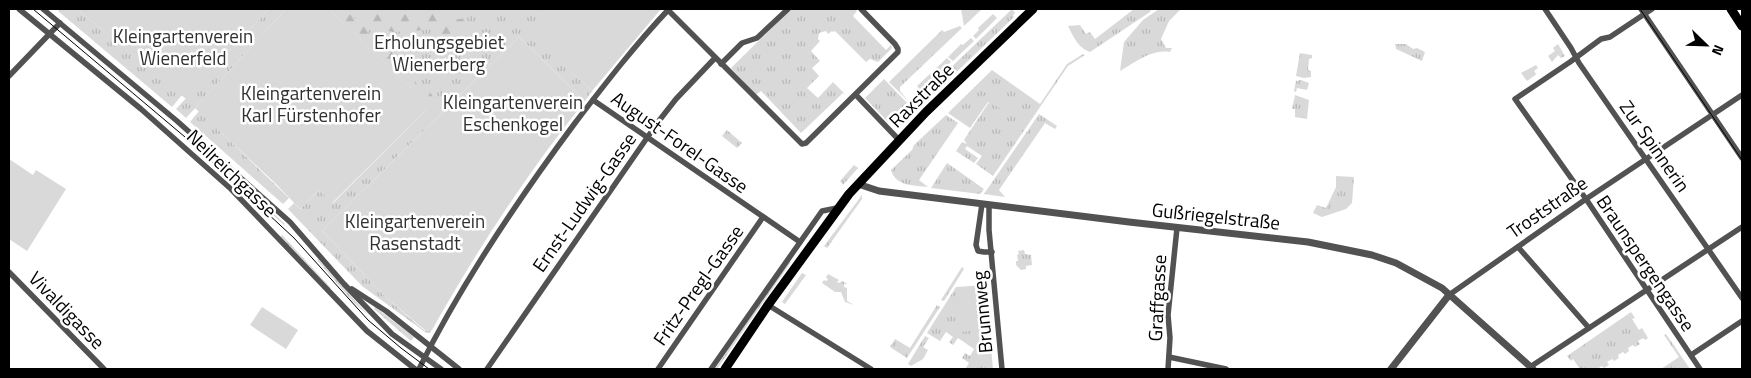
<svg xmlns="http://www.w3.org/2000/svg" width="1751" height="378" viewBox="0 0 1751 378" font-family="'Titillium Web',sans-serif">
<defs>
<pattern id="grass-tufts" width="24" height="20" patternUnits="userSpaceOnUse" patternTransform="scale(1.25)"><rect width="24" height="20" fill="#d9d9d9"/><path d="M3 7l-1-3M5 7V3M7 7l1-3M15 17l-1-3M17 17v-4M19 17l1-3" fill="none" stroke="#b8b8b8"/></pattern>
<pattern id="forest-firs" width="22" height="20" patternUnits="userSpaceOnUse" patternTransform="scale(1.25)"><rect width="22" height="20" fill="#d9d9d9"/><path d="M5 1l3.5 6h-7zM16 11l3.5 6h-7z" fill="#b8b8b8"/></pattern>
</defs>
<rect width="100%" height="100%" fill="#fff"/>
<!-- grass -->
<g fill="url(#grass-tufts)">
<path d="M60 9H77L182 95 172 107 58 11Z"/>
<path d="M269 9H286L186 118 176 109Z"/>
<path d="M329 9H547L528 29 592 91 585 101 519 37 322 231 386 297 425 331 432 330 429 333 425 332 362 286 288 209 294 203 300 209 319 190 333 203 430 106Z"/>
<path d="M791 9H854L857 11 853 16 886 50 891 45 892 48 878 62 870 59 866 62 835 31 833 32 832 31 828 34 826 31 819 33 818 39 820 41 811 51 820 61 812 68 819 76 807 88 818 98 833 82 846 95 843 93 801 133 761 91 756 95 731 68Z"/>
<path d="M961 9H982L964 26Z"/>
<path d="M1012 9 1015 13 1013 15 1014 17 900 126 895 121Z"/>
<path d="M1134 9H1151L1150 12 1090 52C1078 48 1073 36 1068 26L1080 25 1086 34 1090 32 1095 39Z"/>
<path d="M1159 9H1181L1169 21 1161 39 1166 48H1172L1170 52C1151 49 1136 62 1120 71L1124 42 1143 20Z"/>
<path d="M993 14 997 18 976 39 973 36 979 30 978 28Z"/>
<path d="M960 26 962 28 900 87V91L909 102 889 82 942 30 944 32Z"/>
<path d="M971 38 974 41 953 61 948 57 961 44 963 45Z"/>
<path d="M1395 44H1406L1413 49 1417 48 1425 52 1422 61 1396 49Z"/>
<path d="M1558 44 1565 56 1561 58 1558 55 1552 62 1548 56 1555 51 1553 48Z"/>
<path d="M1300 53 1312 55V58L1309 59 1308 70 1311 71V77L1304 78 1296 76Z"/>
<path d="M1083 54 1085 55 1068 66 993 176 976 164 982 156 967 146 965 149 978 158 974 163 956 151 962 142 967 144 964 140 989 102H988L970 128 948 113 992 70 1040 104 1067 64Z"/>
<path d="M947 58 951 62 938 75 933 71Z"/>
<path d="M1536 65 1538 68 1534 71 1536 74 1538 73 1527 81 1521 73Z"/>
<path d="M932 72 936 77 921 91 917 86Z"/>
<path d="M884 79 908 104 888 122 865 98Z"/>
<path d="M1301 80 1309 83 1307 90 1297 88 1296 92 1294 91 1296 81Z"/>
<path d="M1295 95 1309 100 1307 119 1295 117V109H1292Z"/>
<path d="M199 111 289 198 283 204 190 122Z"/>
<path d="M1039 114 1057 126 1055 129 1045 123 999 190 1005 197 984 194Z"/>
<path d="M946 115 958 123 919 180 928 187C914 185 896 187 891 170L912 150 914 145Z"/>
<path d="M727 130 742 143 737 148 722 136Z"/>
<path d="M194 141 285 224 284 225Z"/>
<path d="M947 163 984 189 980 194 931 188Z"/>
<path d="M854 165 858 168 843 185 840 181Z"/>
<path d="M1336 176 1354 177 1352 203 1346 209 1322 217 1313 213 1317 205 1326 208 1336 187Z"/>
<path d="M862 195V199L827 248 824 246Z"/>
<path d="M282 235 331 288 330 289 280 237Z"/>
<path d="M1024 250 1025 254 1031 255 1032 265 1026 266V269L1021 270 1016 265V261H1018L1017 255 1019 254 1018 251Z"/>
<path d="M318 259 368 315 353 302 317 260Z"/>
<path d="M789 261 791 262 717 369H715Z"/>
<path d="M962 267 964 269 944 301 941 300Z"/>
<path d="M802 273 806 275 785 304 782 302Z"/>
<path d="M828 274 839 280 837 282 839 283 842 281 847 284H844V287L847 288V301L854 305 845 302 841 292H835L822 283 824 280 826 281 828 280 826 277Z"/>
<path d="M985 285 993 369H965L969 363 962 358 965 353 970 356 974 349 958 338 953 345 949 342 953 337 946 332 940 341 927 333 956 287Z"/>
<path d="M937 305 940 307 907 358 890 347 895 339 910 348Z"/>
<path d="M375 307 414 337 411 341 374 309Z"/>
<path d="M1631 312 1635 318 1632 319 1639 330 1642 328 1648 338 1645 340 1643 338 1638 341 1640 344 1635 347 1633 345 1628 348 1629 351 1625 354 1623 352 1618 355 1619 358 1614 361 1612 359 1607 362 1609 365 1604 368 1602 366 1597 369H1580L1573 359 1571 361 1567 356Z"/>
<path d="M1666 334 1690 369H1661L1679 357 1664 335Z"/>
<path d="M925 336 929 338 923 347 928 350 923 359 911 366 908 364Z"/>
</g>
<!-- forest -->
<g fill="url(#forest-firs)">
<path d="M329 9H344L369 31 365 44 407 52 415 67 416 83 430 92 436 102 429 113 424 112 430 106Z"/>
<path d="M358 9H447L448 21 466 18 467 36 462 42 447 43 441 38 434 26 425 30 393 32 382 29Z"/>
</g>
<!-- garden -->
<g fill="#d9d9d9">
<path d="M77 9H269L186 99Z"/>
<path d="M286 9H329L430 106 332 203 319 190 300 209 276 184 195 108Z"/>
<path d="M547 9H661L592 91 527 29Z"/>
<path d="M519 37 585 101C527 173 477 250 432 330L426 331 386 297 322 231Z"/>
<path d="M993 88 1012 100 1008 105 1001 109 982 98Z"/>
<path d="M9 159 33 175 36 170 66 189 27 251 9 239Z"/>
<path d="M975 298 978 330 960 332 958 300Z"/>
<path d="M262 307 298 330 286 349 250 325Z"/>
</g>
<g fill="none" stroke-linecap="round" stroke-linejoin="round">
<!-- minor -->
<g stroke="#525252" stroke-width="5.5">
<path d="M19 9 141 109 231 189 367 331 415 369"/>
<path d="M43 9 177 121 290 222 344 284 392 334 441 369"/>
<path d="M1545 9 1571 48 1579 63 1742 298"/>
<path d="M1641 9 1742 158"/>
<path d="M1652 9 1610 37 1601 39 1570 62 1515 99 1586 199 1700 369"/>
<path d="M668 10 802 144 806 143 898 52V49L895 44 861 9"/>
<path d="M721 64 742 43 757 38 788 9"/>
<path d="M9 76 60 23"/>
<path d="M856 95 899 140"/>
<path d="M593 100 800 242"/>
<path d="M982 204 976 245 978 251 984 252H992"/>
<path d="M989 205V230L1002 369"/>
<path d="M1518 247 1589 328"/>
<path d="M9 272 104 369"/>
<path d="M352 289 386 311 459 369"/>
<path d="M1449 295 1586 199 1742 95"/>
<path d="M768 305 871 369"/>
<path d="M1691 355 1742 321"/>
<path d="M1169 357 1226 369"/>
<path d="M1530 367 1742 227"/>
<path d="M419 369C462 282 517 201 575 123 605 84 635 45 669 9"/>
<path d="M487 369 658 122 676 99 715 58"/>
<path d="M658 369 763 217"/>
<path d="M711 369 822 211 837 208"/>
<path d="M1168 369 1170 338 1168 315 1177 228"/>
</g>
<!-- tertiary -->
<g stroke="#525252" stroke-width="7">
<path d="M858 184 879 191 1129 222 1308 242 1372 255 1396 263 1442 288 1533 369"/>
<path d="M1391 369 1449 295"/>
</g>
<!-- primary -->
<g stroke="#000" stroke-width="9">
<path d="M1731 9 1742 26"/>
<path d="M725 369 768 305 849 194 926 112 1033 9"/>
</g>
<!-- tram -->
<g stroke="#000" stroke-width="1">
<path d="M33 9 185 137 294 238 368 320 401 348 429 369"/>
<path d="M1640 9 1742 160"/>
</g>
</g>
<g text-anchor="middle" stroke-width="5" stroke-linejoin="round" paint-order="stroke">
<!-- park labels -->
<g font-size="19" fill="#303030" stroke="#fff">
<text x="183" y="43">Kleingartenverein<tspan x="183" dy="22">Wienerfeld</tspan></text>
<text x="439" y="49">Erholungsgebiet<tspan x="439" dy="22">Wienerberg</tspan></text>
<text x="311" y="100">Kleingartenverein<tspan x="311" dy="22">Karl Fürstenhofer</tspan></text>
<text x="513" y="109">Kleingartenverein<tspan x="513" dy="22">Eschenkogel</tspan></text>
<text x="415" y="228">Kleingartenverein<tspan x="415" dy="22">Rasenstadt</tspan></text>
</g>
<!-- street labels -->
<g font-size="19" fill="#000" stroke="#fff">
<text transform="translate(921 95) rotate(-45)" y="7">Raxstraße</text>
<text transform="translate(680 142) rotate(35)" y="7">August-Forel-Gasse</text>
<text transform="translate(1655 146) rotate(55)" y="7">Zur Spinnerin</text>
<text transform="translate(232 173) rotate(44)" y="7">Neilreichgasse</text>
<text transform="translate(584 202) rotate(-55)" y="7">Ernst-Ludwig-Gasse</text>
<text transform="translate(1547 207) rotate(-35)" y="7">Troststraße</text>
<text transform="translate(1216 216) rotate(6)" y="7">Gußriegelstraße</text>
<text transform="translate(1646 263) rotate(56)" y="7">Braunspergengasse</text>
<text transform="translate(698 285) rotate(-55)" y="7">Fritz-Pregl-Gasse</text>
<text transform="translate(1157 298) rotate(-87)" y="7">Graffgasse</text>
<text transform="translate(67 310) rotate(46)" y="7">Vivaldigasse</text>
<text transform="translate(982 312) rotate(-95)" y="7">Brunnweg</text>
</g>
</g>
<!-- border -->
<rect width="1751" height="378" fill="none" stroke="#000000" stroke-width="20"/>
<!-- north arrow -->
<g transform="translate(1706 45) rotate(113)" stroke="#ffffff" stroke-width="4" paint-order="stroke">
<path d="M0-4L9 19L0 12L-9 19Z" fill="#000000"/>
<text y="-8" font-size="14" font-weight="bold" text-anchor="middle" fill="#000000">N</text>
</g>
</svg>
